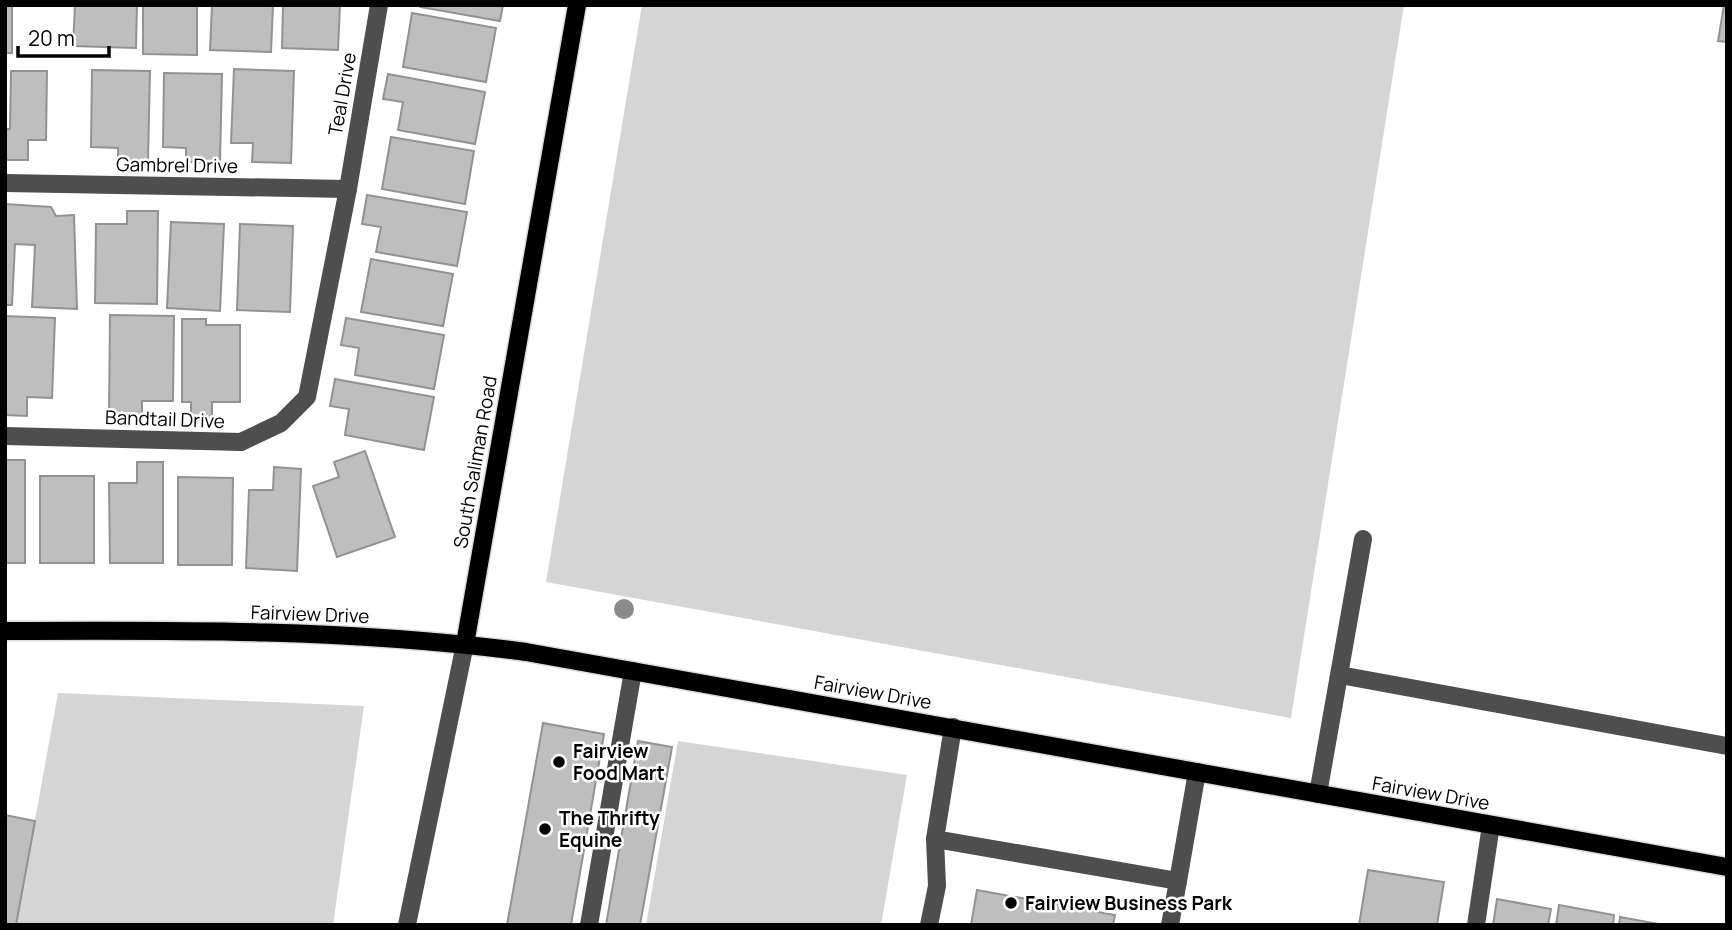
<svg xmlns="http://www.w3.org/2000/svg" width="1732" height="930" viewBox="0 0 1732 930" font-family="Manrope,sans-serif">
<rect width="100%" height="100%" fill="#fff"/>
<!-- green -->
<g fill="#d5d5d5">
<path d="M642 5H1404L1291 718 546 582Z"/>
<path d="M58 693 364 706 333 925H16Z"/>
<path d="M678 741 907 775 881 925H646Z"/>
</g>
<!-- building -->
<g fill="#bebebe" stroke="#929292" stroke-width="2">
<rect x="5" y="5" width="7" height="48"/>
<path d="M75 5H137L136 48 73 46Z"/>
<path d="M143 5H197V55L143 54Z"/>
<path d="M212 5H273L271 52 210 50Z"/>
<path d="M283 5H340L338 50 282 48Z"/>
<path d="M420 5H503L500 21 420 7Z"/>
<path d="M1724 5H1727V42L1718 41Z"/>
<path d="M412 13 496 28 486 82 403 67Z"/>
<path d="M234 69 294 71 291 163 252 162 253 143H231Z"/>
<path d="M92 70 150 71 148 160 118 159V148L91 147Z"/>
<path d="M11 71H47L46 140H28V160H5V129H10Z"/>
<path d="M164 73 222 74 220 163 186 162V148L163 147Z"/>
<path d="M388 74 485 92 475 144 398 130 403 102 383 99Z"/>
<path d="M391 137 474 151 465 204 382 189Z"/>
<path d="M367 195 467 212 457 266 376 252 381 227 362 224Z"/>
<path d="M5 204 51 207 56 216 74 215 77 309 32 307 35 245 15 244 12 305H5Z"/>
<path d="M127 211H158L157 304 95 303 96 224H127Z"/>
<path d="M171 222 224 224 220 311 167 308Z"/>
<path d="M240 224 293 226 290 312 237 310Z"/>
<path d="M371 259 453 274 443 326 361 312Z"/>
<path d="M110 315 174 316 173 401H142V416H109Z"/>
<path d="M5 316 55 318 52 398 27 397V416L5 415Z"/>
<path d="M346 318 444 335 434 389 355 375 359 348 341 345Z"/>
<path d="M182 319H206V325H240V402H212V420H191V402H182Z"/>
<path d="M335 379 434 397 424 450 345 435 349 409 330 406Z"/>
<path d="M365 451 395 537 337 557 313 486 339 477 334 462Z"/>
<rect x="5" y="460" width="20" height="103"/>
<path d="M137 462H163V563H110L109 483H137Z"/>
<path d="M274 467 301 469 297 571 246 568 249 490H273Z"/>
<rect x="40" y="476" width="54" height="87"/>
<path d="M178 477 233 478 232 565H178Z"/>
<path d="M543 723 604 734 571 925H507Z"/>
<path d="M638 741 672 747 640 925H606Z"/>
<path d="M5 815 35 821 16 925H5Z"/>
<path d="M1368 870 1444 882 1437 925H1359Z"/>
<path d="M977 890 1115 915 1113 925H971Z"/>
<path d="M1497 899 1551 909 1548 925H1493Z"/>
<path d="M1559 905 1614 915 1613 925H1556Z"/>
<path d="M1620 917 1664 925H1619Z"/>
</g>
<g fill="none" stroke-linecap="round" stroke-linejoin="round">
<!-- major casing -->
<g stroke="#dbdbdb" stroke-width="21">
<g id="major">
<path d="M5 631C179 630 354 629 526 652L1727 867"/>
<path d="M465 644 577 5"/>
</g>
</g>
<!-- minor -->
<g stroke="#4e4e4e" stroke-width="18">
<path d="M5 183 348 189"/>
<path d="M5 436 241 442 281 423 307 397 348 189 379 5"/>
<path d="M1340 675 1727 746"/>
<path d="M953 727 935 839 1178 881 1197 772"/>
<path d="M1318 794 1363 539"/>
<path d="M407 925 465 644"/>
<path d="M589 925 633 671"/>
<path d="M929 925 937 886 935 839"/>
<path d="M1170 925 1178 881"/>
<path d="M1476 925 1491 825"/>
</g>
<!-- major -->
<use href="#major" stroke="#000" stroke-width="18"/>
</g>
<!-- trees -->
<circle fill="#8b8b8b" cx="624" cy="609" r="10"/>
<!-- markers -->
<g fill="#000" stroke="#fff" stroke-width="2.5">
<circle cx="559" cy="762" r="7"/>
<circle cx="545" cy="829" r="7"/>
<circle cx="1011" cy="903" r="7"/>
</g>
<g text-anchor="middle" stroke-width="5" stroke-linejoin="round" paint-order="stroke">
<!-- street labels -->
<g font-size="19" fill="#000" stroke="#fff">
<text transform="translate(342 94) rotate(-80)" y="7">Teal Drive</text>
<text transform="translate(177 165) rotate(1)" y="7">Gambrel Drive</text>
<text transform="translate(165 419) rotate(2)" y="7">Bandtail Drive</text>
<text transform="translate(475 462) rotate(-80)" y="7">South Saliman Road</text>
<text transform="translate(310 614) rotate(2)" y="7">Fairview Drive</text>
<text transform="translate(873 692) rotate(10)" y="7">Fairview Drive</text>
<text transform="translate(1431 793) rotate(10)" y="7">Fairview Drive</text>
</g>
<!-- poi labels -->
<g font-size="19" font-weight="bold" fill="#000" stroke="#fff" text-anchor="start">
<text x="573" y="758">Fairview<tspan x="573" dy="22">Food Mart</tspan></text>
<text x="559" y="825">The Thrifty<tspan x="559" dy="22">Equine</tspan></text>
<text x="1025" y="910">Fairview Business Park</text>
</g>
</g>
<!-- border -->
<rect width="1732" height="930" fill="none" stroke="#000000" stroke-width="14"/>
<!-- scale -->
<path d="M18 46v10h91v-10" fill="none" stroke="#000000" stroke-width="3.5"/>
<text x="28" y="46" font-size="21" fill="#000000" stroke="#ffffff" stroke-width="5" paint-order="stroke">20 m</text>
</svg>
